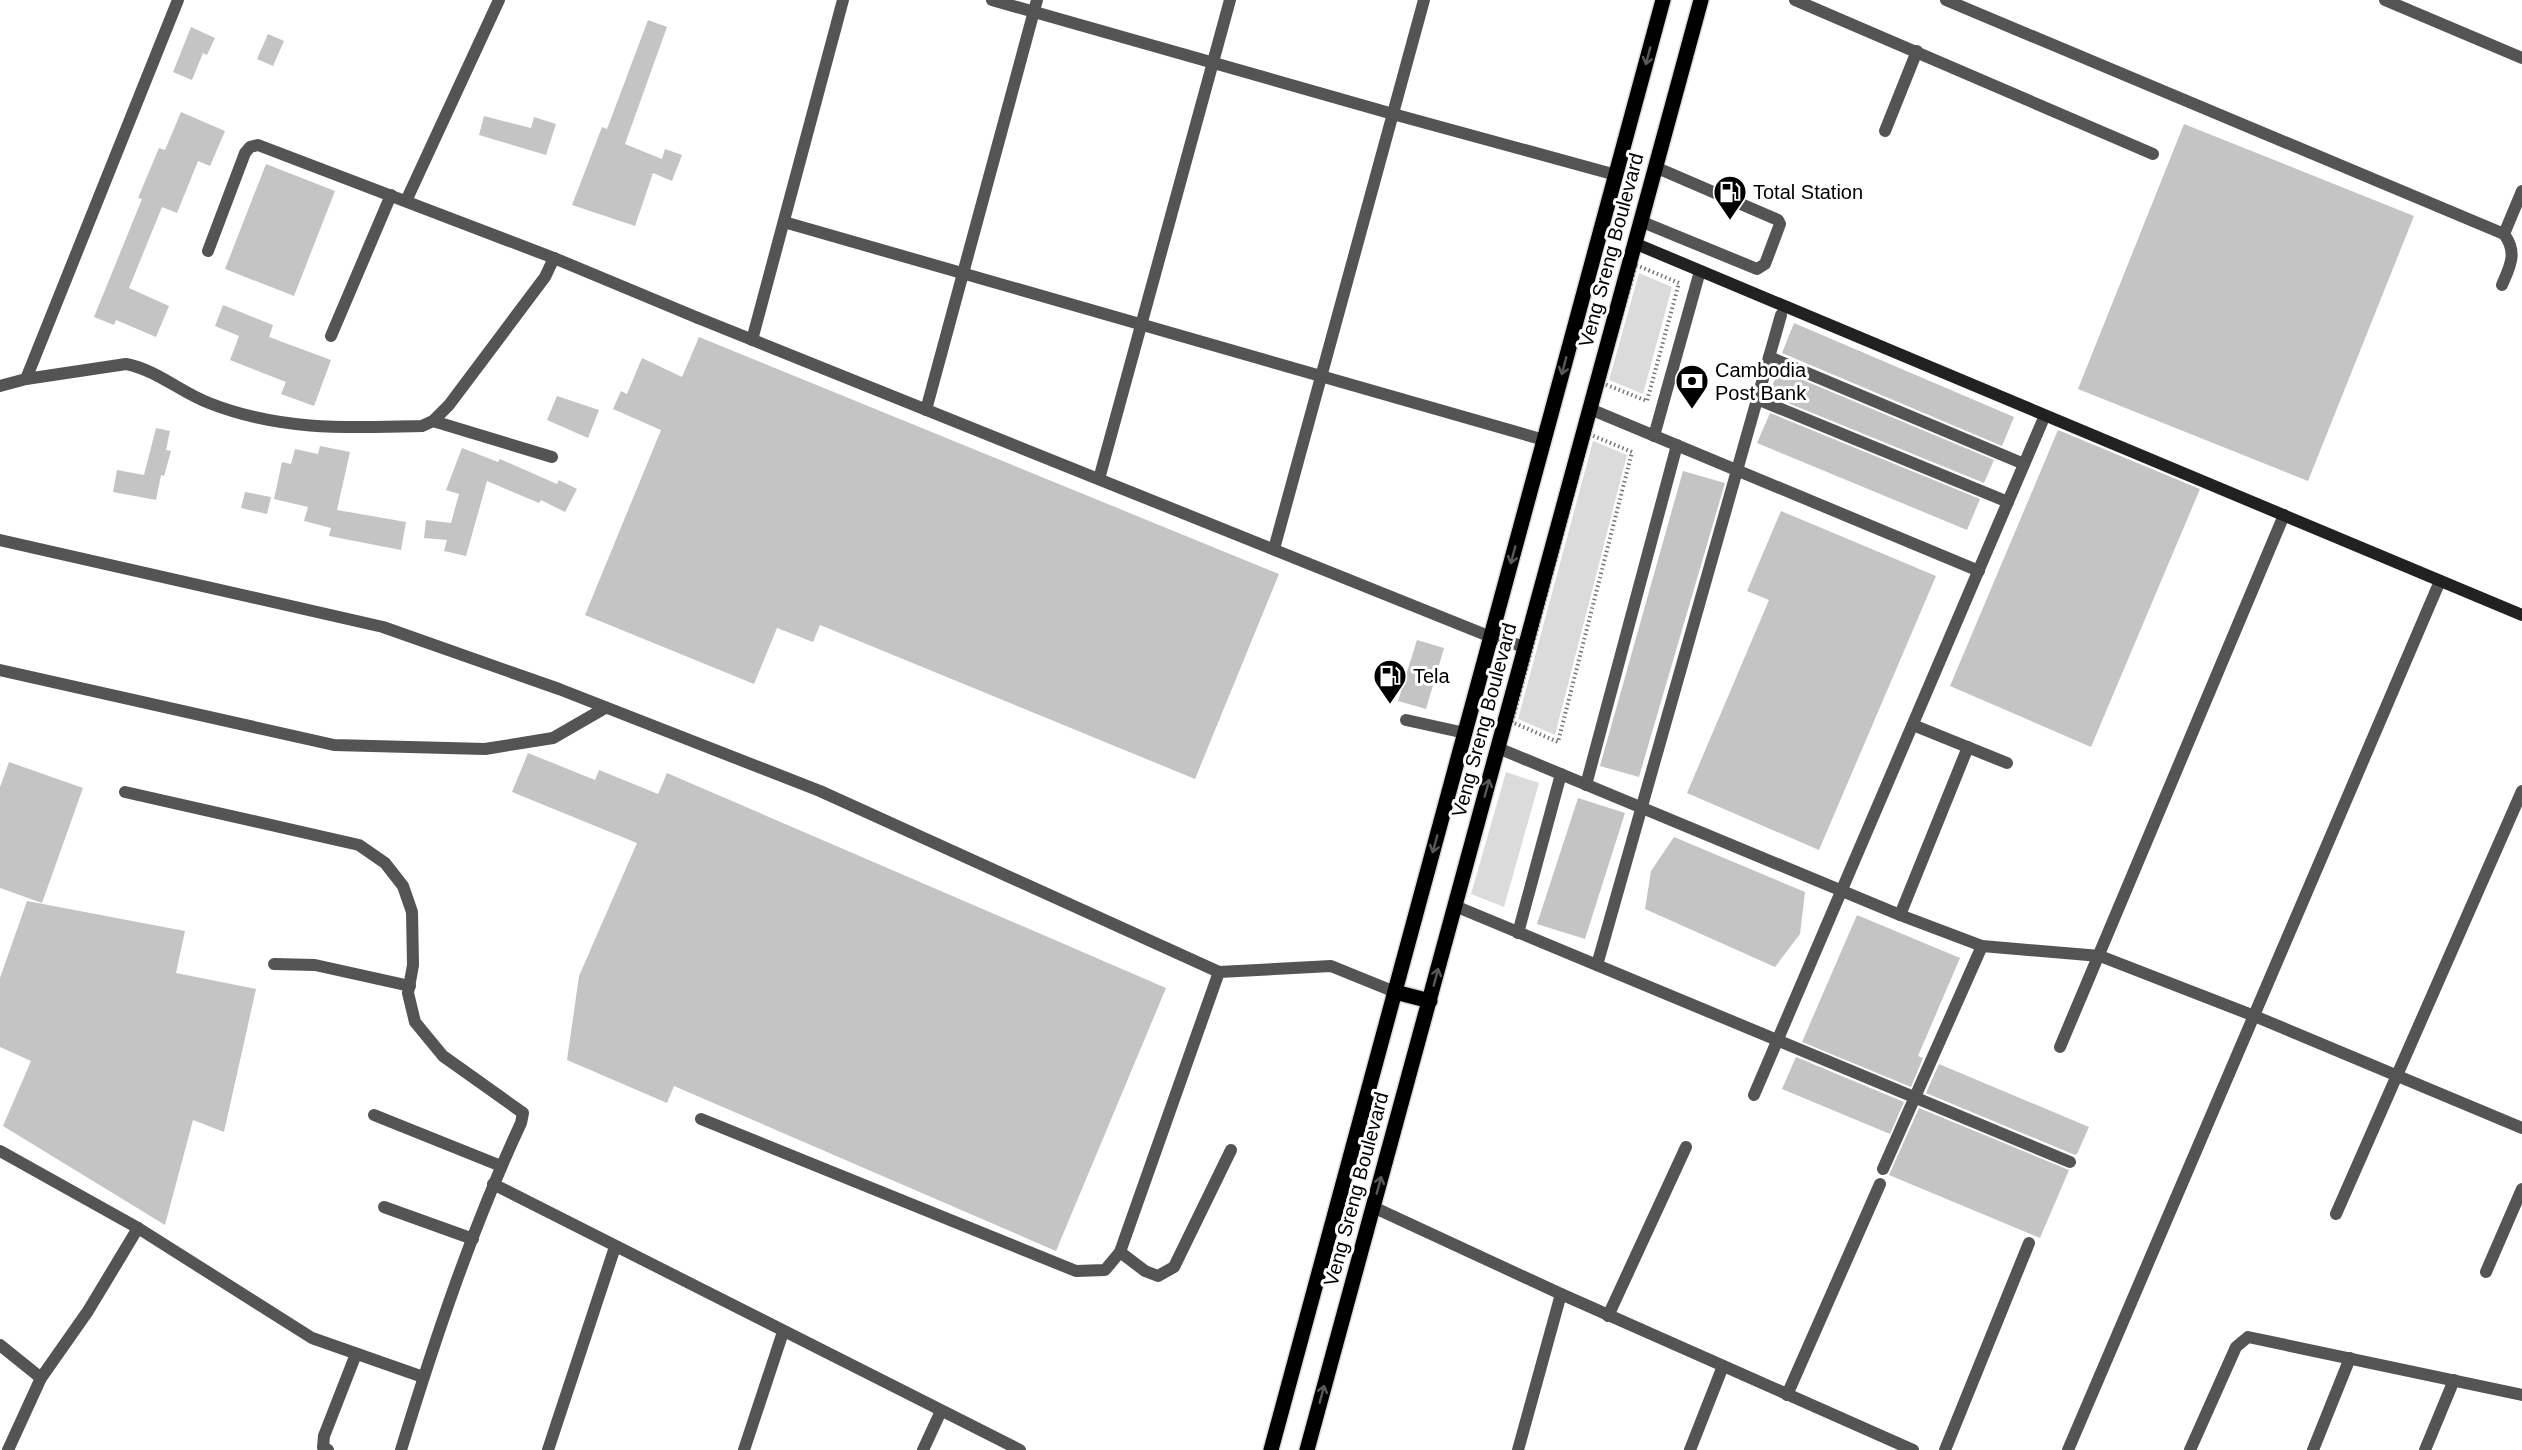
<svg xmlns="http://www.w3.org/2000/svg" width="2522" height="1450" viewBox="0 0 2522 1450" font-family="Arial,sans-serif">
<rect width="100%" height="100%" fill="#fff"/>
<!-- green -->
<g fill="#dbdbdb">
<path d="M1639 273 1672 287 1643 394 1609 380Z"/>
<path d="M1593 441 1627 455 1555 735 1518 719Z"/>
<path d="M1506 772 1539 783 1504 907 1471 894Z"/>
</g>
<!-- building -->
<g fill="#c4c4c4">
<path d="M648 20 667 27 625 144 662 159 665 149 682 155 672 181 653 173 635 226 572 205 602 127 607 129Z"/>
<path d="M191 27 215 38 207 55 203 53 192 80 173 72Z"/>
<path d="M268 34 284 41 273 66 257 59Z"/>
<path d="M181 112 225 131 210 166 198 161 177 213 162 207 129 288 169 306 156 337 116 320 114 325 94 317 142 199 138 198 159 148 165 150Z"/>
<path d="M484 116 531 128 534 117 556 124 546 155 479 135Z"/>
<path d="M2184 124 2414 216 2308 481 2078 389Z"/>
<path d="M266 164 335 191 294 296 225 269Z"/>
<path d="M223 305 273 325 269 337 331 360 314 406 281 394 286 382 230 360 239 336 215 326Z"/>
<path d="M1794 323 2014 417 2002 446 1782 353Z"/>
<path d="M699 337 1279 574 1195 779 820 625 813 642 777 628 754 684 585 615 661 430 613 409 621 391 627 394 642 358 682 377Z"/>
<path d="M1779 370 1994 460 1984 483 1768 395Z"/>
<path d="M557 396 599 410 588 438 547 420Z"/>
<path d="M1770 413 1980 499 1967 530 1757 443Z"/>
<path d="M156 428 170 431 166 450 171 451 164 476 161 475 156 500 113 492 117 470 144 475Z"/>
<path d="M2058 430 2200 489 2091 747 1950 686Z"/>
<path d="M320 446 350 452 337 510 406 522 401 550 329 536 331 528 304 521 308 507 274 499 282 462 291 464 295 449 318 454Z"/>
<path d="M462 448 498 462 500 459 557 484 559 480 577 489 565 512 541 500 539 503 487 481 466 556 444 551 447 540 424 538 426 520 451 523 459 494 446 490Z"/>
<path d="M1683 471 1725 483 1639 777 1600 766Z"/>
<path d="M245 492 271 497 267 514 241 508Z"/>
<path d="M1781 511 1936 576 1819 850 1687 793 1769 600 1747 591Z"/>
<path d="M1417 640 1444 648 1426 709 1398 701Z"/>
<path d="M528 753 595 780 599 770 658 794 667 773 1166 988 1056 1251 674 1086 667 1103 567 1060 579 976 637 843 512 792Z"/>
<path d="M9 762 83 788 42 903 0 888V787Z"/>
<path d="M1578 798 1625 813 1585 939 1537 924Z"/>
<path d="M1674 837 1805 892 1800 934 1775 967 1645 909 1651 871Z"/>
<path d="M27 901 185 931 176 973 256 989 224 1132 193 1120 165 1225 3 1126 31 1061 0 1047V978Z"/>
<path d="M1857 915 1960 958 1918 1056 1923 1058 1911 1087 1802 1042Z"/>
<path d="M1796 1057 1904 1102 1890 1134 1782 1089Z"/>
<path d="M1939 1064 2089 1127 2077 1154 2075 1155 1926 1093Z"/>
<path d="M1919 1108 2069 1170 2040 1238 1889 1175Z"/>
</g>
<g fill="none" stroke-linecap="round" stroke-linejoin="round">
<!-- primary casing -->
<g stroke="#dbdbdb" stroke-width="18">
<g id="primary">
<path d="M1395 992 1430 1001"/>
<path d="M1271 1450 1663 0"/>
<path d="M1307 1450 1701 0"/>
</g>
</g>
<!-- path -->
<g stroke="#767676" stroke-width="4" stroke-dasharray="1.5 3" stroke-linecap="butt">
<path d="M1636 265 1679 283 1647 401 1602 383Z"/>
<path d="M1589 434 1632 452 1558 742 1512 722Z"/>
</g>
<!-- lane -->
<g stroke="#545454" stroke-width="12">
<path d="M1795 0 2153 154"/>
<path d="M1885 131 1917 51"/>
<path d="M406 201 499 0"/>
<path d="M1640 221 1757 269 1765 264 1780 224 1778 220 1655 167"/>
<path d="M208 251 245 153 250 147 258 145 554 258 698 318"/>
<path d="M2502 285C2510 266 2518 253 2504 234"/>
<path d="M331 336 391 195"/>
<path d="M1769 357 2024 464"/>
<path d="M26 379 126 364C157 370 180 392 209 403 280 431 347 428 422 426L433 421 449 405 545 277 554 258"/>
<path d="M1757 399 2008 502"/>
<path d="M1590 409 1979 571"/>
<path d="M433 421 552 457"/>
<path d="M1654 436 1700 271"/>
<path d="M0 540 383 627 559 689 820 791 1219 972 1331 966 1395 992"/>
<path d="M0 670 334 745 485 749 553 738 605 708"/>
<path d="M1406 720 1465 733"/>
<path d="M1913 725 2007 763"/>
<path d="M1498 748 1900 915 1982 946 2100 956"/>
<path d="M1586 785 1677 445"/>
<path d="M1455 906 2070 1162"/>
<path d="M1900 915 1968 747"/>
<path d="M1518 933 1561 774"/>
<path d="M274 964 315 965 410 986"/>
<path d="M1597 965 1781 315"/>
<path d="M1754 1095 2043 420"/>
<path d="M374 1115 501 1166"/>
<path d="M701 1119 1076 1271 1105 1270 1120 1252 1219 972"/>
<path d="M1883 1169 1982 946"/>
<path d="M384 1207 473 1239"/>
<path d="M1120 1252 1145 1271 1158 1276 1174 1267 1231 1150"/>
<path d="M0 1345 41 1378"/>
<path d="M923 1450 941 1411"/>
<path d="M1518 1450 1561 1294"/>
<path d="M1690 1450 1723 1366"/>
</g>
<!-- street -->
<g stroke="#545454" stroke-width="12">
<path d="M992 0 1393 114 1616 175"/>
<path d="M1946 0 2504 234 2522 191"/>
<path d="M2385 0 2522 58"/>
<path d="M784 222 1544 440"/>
<path d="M698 318 1491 637 1525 647"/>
<path d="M752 340 843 0"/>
<path d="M0 386 26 379 178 0"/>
<path d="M926 410 1037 0"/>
<path d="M1099 479 1230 0"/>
<path d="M1274 549 1424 0"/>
<path d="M125 792 359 845 385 863 403 886 412 912 413 965 408 993 415 1022 443 1056 523 1113 521 1123C472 1228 435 1339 401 1450"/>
<path d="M2100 956 2252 1015 2522 1128"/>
<path d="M2060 1047 2284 515"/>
<path d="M0 1151 138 1228 312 1338 423 1377"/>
<path d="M493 1184 1020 1450"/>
<path d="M1373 1207 1561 1294 1913 1450"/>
<path d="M2336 1214 2522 791"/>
<path d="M2486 1272 2522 1189"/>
<path d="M1608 1316 1686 1147"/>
<path d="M1787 1395 1880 1184"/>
<path d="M8 1450 41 1378 88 1311 138 1228"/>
<path d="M328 1450 323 1447 324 1436 356 1354"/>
<path d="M548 1450 615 1247"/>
<path d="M744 1450 783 1332"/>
<path d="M1945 1450 2029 1243"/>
<path d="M2068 1450 2440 581"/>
<path d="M2190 1450 2236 1347 2248 1337 2522 1395"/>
<path d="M2313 1450 2350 1358"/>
<path d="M2425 1450 2454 1380"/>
</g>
<!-- secondary -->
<path stroke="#212121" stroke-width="12" d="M1634 243 2522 615"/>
<!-- primary -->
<use href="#primary" stroke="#000" stroke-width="15"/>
</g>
<!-- one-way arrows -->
<defs><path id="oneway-shaft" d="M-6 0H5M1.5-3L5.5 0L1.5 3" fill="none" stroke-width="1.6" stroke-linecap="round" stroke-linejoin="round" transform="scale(1.5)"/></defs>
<g stroke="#595959">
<use href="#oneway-shaft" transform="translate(1648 56) rotate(105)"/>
<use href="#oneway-shaft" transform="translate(1564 366) rotate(105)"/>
<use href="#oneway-shaft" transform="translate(1513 555) rotate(105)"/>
<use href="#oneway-shaft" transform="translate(1487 788) rotate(-75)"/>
<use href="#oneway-shaft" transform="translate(1435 844) rotate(105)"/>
<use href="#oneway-shaft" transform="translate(1436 977) rotate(-75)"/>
<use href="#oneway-shaft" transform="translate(1379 1185) rotate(-75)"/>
<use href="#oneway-shaft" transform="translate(1322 1394) rotate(-75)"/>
</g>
<!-- icons -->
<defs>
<g id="fuel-pin" transform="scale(1.725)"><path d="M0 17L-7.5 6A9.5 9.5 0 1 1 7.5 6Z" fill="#000" stroke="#fff"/><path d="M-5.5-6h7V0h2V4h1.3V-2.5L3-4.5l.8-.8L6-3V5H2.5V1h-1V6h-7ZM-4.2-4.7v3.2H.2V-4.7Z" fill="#fff"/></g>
<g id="bank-pin" transform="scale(1.725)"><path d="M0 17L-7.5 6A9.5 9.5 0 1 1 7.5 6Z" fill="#000" stroke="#fff"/><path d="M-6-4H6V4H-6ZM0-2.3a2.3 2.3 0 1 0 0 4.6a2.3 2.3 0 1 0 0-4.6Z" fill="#fff"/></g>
</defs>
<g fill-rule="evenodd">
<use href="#fuel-pin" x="1730" y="192"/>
<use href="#bank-pin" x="1692" y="381"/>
<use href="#fuel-pin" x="1390" y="676"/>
</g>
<g text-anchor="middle" stroke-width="6" stroke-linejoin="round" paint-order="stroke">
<!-- poi labels -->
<g font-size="20" fill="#000" stroke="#fff" text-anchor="start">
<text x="1753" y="199">Total Station</text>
<text x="1715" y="377">Cambodia<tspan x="1715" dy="23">Post Bank</tspan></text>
<text x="1413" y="683">Tela</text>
</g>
<!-- street labels -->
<g font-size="20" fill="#000" stroke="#fff">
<text transform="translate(1611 250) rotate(-75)" y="7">Veng Sreng Boulevard</text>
<text transform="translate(1484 720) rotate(-75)" y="7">Veng Sreng Boulevard</text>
<text transform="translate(1356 1189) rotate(-75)" y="7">Veng Sreng Boulevard</text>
</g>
</g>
</svg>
